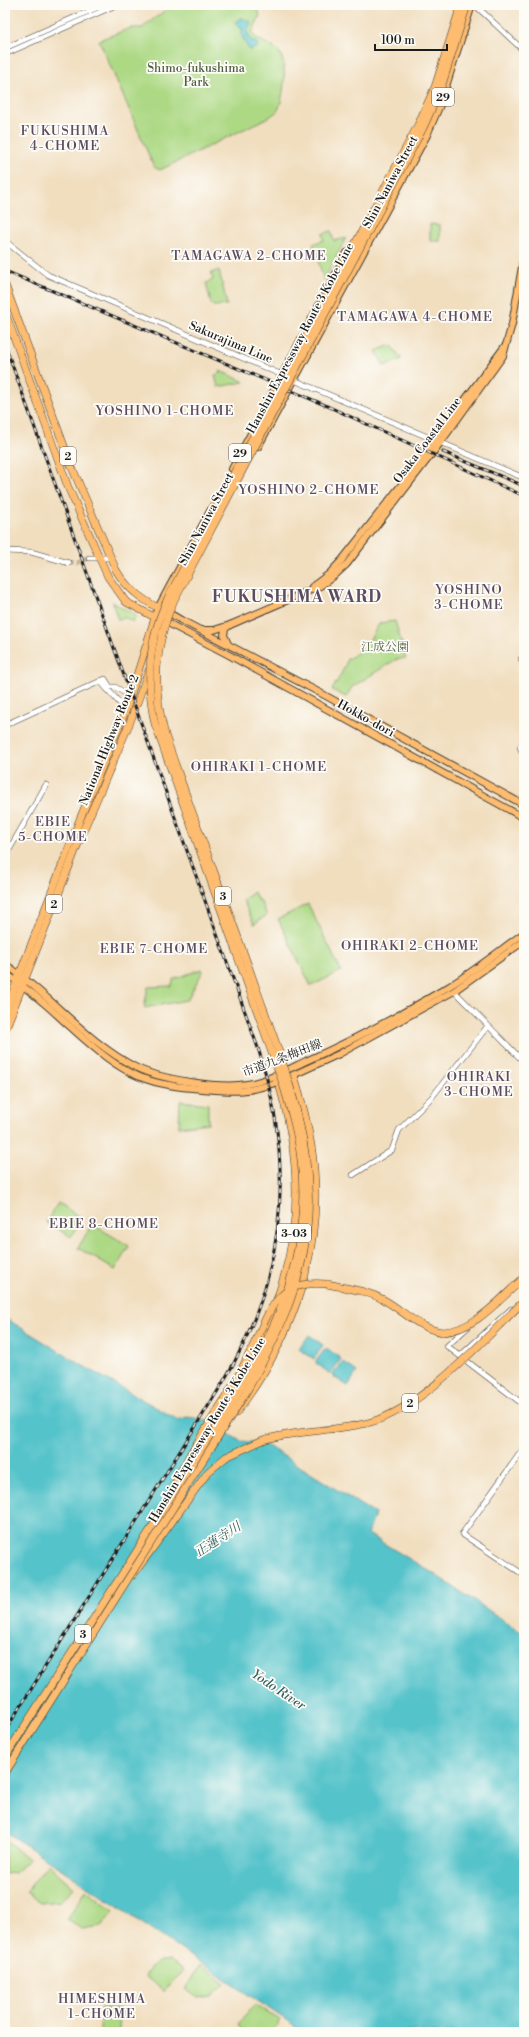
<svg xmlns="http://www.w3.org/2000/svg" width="529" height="2037" viewBox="0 0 529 2037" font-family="'Libre Bodoni','Noto Serif JP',serif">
<rect width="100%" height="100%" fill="#fdfcf7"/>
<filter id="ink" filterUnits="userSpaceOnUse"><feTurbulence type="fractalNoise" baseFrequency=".025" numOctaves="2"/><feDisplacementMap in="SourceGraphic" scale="8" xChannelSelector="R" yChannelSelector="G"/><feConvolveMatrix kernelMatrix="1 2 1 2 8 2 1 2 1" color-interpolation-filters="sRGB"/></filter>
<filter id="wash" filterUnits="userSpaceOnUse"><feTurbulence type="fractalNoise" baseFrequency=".012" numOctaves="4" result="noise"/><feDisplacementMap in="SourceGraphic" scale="16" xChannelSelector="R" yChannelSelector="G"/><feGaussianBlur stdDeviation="0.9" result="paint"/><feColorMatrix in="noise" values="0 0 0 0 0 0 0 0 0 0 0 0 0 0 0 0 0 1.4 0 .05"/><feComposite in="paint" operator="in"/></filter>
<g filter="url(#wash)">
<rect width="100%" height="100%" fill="#f1debf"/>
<!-- green -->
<g fill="#add985" stroke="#647a50">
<path d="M172 5H256L260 15 252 33C258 42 269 43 277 50 289 59 284 98 278 110 277 112 273 114 271 116L160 170 154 167 99 40 131 28H142Z"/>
<path d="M430 224 440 225V241H430Z"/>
<path d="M331 231 334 241 346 238 324 280 313 244 324 240 322 234Z"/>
<path d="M219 270 227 305 213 306 211 304 206 283 213 280 211 273Z"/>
<path d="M391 345 401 358 400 360 384 366 376 351Z"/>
<path d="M220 371 243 381 244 382 218 387 215 375 221 373Z"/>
<path d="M112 602 136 615 133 622 124 617 118 620Z"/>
<path d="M395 621 406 658 395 660 352 687 346 697 332 690 345 667 347 659C366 650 369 640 380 623Z"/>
<path d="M254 892 258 901 260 900 267 915 254 924 243 900Z"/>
<path d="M308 904 341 971 311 986 278 919Z"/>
<path d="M202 969 203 971 187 1000 144 1008 148 987 171 986 174 979Z"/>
<path d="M180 1101 208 1104V1123L179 1127Z"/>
<path d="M58 1203 82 1218 71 1237 46 1222Z"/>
<path d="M92 1224 129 1246 115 1270 78 1248Z"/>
<path d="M5 1839 29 1860 15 1873 5 1874Z"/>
<path d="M48 1864 74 1888 60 1901 41 1903 26 1892Z"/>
<path d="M86 1890 114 1912 101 1926 82 1929 67 1920Z"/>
<path d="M160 1961H171L183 1970 164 1992 145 1976 152 1966Z"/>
<path d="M200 1965 225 1983 212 1996 198 1998 185 1989Z"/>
<path d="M255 2005 280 2020 273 2032H243L238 2024Z"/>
<path d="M101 2008 120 2009 119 2032H100Z"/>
</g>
<!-- water -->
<g fill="#55c3ca" stroke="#387073">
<path d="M242 18 251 22 247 32 251 40 257 43 258 47 249 50 241 34 243 29 239 28 235 22Z"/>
<path d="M5 1318 78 1363 178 1420 187 1417 207 1420 240 1441 263 1443 375 1514 368 1534 431 1572 524 1634V2032H304L5 1831Z"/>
<path d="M309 1335 323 1345 314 1359 299 1349Z"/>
<path d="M325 1349H328L341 1359 331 1373H329L316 1363V1361Z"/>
<path d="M343 1362 357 1372 348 1386 334 1377 333 1374Z"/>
</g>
</g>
<g filter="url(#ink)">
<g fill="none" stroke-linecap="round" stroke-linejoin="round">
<!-- minor-tunnel -->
<path stroke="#c6b79e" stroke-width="5" stroke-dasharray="5 2.5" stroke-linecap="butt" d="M69 563H77L89 558"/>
<!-- minor casing -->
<g stroke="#3c3934" stroke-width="6">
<g id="minor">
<path d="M475 5 524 51"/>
<path d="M5 48 103 5"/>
<path d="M5 54 116 5"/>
<path d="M5 241 48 275 524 478"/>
<path d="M5 551 31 552 69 563"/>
<path d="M89 558H111"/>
<path d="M521 659 524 658"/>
<path d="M100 681 126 710"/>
<path d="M5 725 105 679 110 687H115L130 696"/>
<path d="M524 743 520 747 524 756"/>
<path d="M5 857 46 785"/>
<path d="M454 991 521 1059"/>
<path d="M353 1175 392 1150 399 1130 432 1097 487 1027"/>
<path d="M469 1326 447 1346 524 1405"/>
<path d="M460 1356 511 1309"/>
<path d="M524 1448 462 1534 524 1575"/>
</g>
</g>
<!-- major casing -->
<g stroke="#3c3934" stroke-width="8">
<g id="major">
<path d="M258 447 427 135 440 105 472 5"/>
<path d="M232 469 347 253"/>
<path d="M312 587 329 574 342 560 413 470 505 346"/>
<path d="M158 608 216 500"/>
<path d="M170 610 169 613 181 620 326 696 524 805"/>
<path d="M164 621 229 655 524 818"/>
<path d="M203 630H214L230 625 320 586 334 576 347 564 441 442 503 356 512 324 524 255"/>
<path d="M228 644 224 635 225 629 230 625"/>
<path d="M5 964C51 995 85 1041 135 1067 158 1079 221 1089 247 1084 267 1081 287 1070 306 1061 354 1040 402 1014 448 987 474 971 499 951 524 933"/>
<path d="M5 973C27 988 47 1005 66 1023 89 1043 111 1065 140 1077 160 1085 180 1087 202 1089 235 1092 251 1093 282 1080"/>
<path d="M291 1076 339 1054 454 991 524 941"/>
</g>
</g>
<!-- highway casing -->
<g stroke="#3c3934" stroke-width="8">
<g id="highway">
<path d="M5 285 71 465 116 570C128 591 147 603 168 613"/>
<path d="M5 312 68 487 108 577 126 602 158 619"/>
<path d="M5 1012 82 814 126 710 158 608"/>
<path d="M5 1030 83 831 130 722 149 670"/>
<path d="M327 1284C346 1288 366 1290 384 1300 404 1311 419 1329 443 1332"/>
<path d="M236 1390C295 1280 315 1196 276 1074"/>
<path d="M236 1413C295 1336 327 1243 311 1145 307 1121 301 1098 294 1075"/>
<path d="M174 1485 192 1451 232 1387"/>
<path d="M133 1575 208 1472 226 1457 263 1440"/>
<path d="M5 1757 215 1429"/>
</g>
</g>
<!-- minor -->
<use href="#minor" stroke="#fff" stroke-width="5"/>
<!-- major -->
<use href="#major" stroke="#fdbc6f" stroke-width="6"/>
<!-- highway -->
<use href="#highway" stroke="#fdbc6f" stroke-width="7"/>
<!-- rail casing -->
<g stroke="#1c1c1c" stroke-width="3">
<g id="rail">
<path d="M5 271 325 405 524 496"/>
<path d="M5 345 258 1048C296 1165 286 1278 222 1384L5 1731"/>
<path d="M443 452 524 486"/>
</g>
</g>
<!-- rail -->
<use href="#rail" stroke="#fdfcf7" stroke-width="1.5" stroke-dasharray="4.5" stroke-linecap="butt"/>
<!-- highway-bridge casing -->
<g stroke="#3c3934" stroke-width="8" stroke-linecap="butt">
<g id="highway-bridge">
<path d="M443 1332C476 1330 500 1298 524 1278"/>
<path d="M232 1387C241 1372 248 1356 256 1340 272 1304 281 1279 327 1284"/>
<path d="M213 1433C268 1347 313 1267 301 1160 298 1133 290 1107 282 1081L155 724C145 680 149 638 168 598L418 125 435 87 461 5"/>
<path d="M263 1440C298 1429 335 1432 371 1422 423 1408 484 1339 524 1301"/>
<path d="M5 1773 245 1394C275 1342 301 1289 307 1228 316 1144 284 1066 256 988 226 903 194 820 165 735 152 687 154 645 174 600L423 128 441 88 467 5"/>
</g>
</g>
<!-- highway-bridge -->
<use href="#highway-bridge" stroke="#fdbc6f" stroke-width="7"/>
</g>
</g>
<g text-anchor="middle" stroke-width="3.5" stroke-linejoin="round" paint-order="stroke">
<!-- shield labels -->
<g fill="#fdfcf7" stroke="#605f5e" stroke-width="1">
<rect x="432" y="88" width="22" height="18" rx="3"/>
<rect x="229" y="444" width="22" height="18" rx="3"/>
<rect x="60" y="447" width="16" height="18" rx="3"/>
<rect x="215" y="887" width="16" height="18" rx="3"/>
<rect x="46" y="895" width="16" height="18" rx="3"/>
<rect x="277" y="1224" width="34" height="18" rx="3"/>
<rect x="402" y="1394" width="16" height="18" rx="3"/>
<rect x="75" y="1625" width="16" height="18" rx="3"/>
</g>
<g font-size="11" font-weight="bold" fill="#1c1c1c">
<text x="443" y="101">29</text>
<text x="240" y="457">29</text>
<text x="68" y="460">2</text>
<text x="223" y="900">3</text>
<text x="54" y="908">2</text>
<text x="294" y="1237">3-03</text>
<text x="410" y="1407">2</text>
<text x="83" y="1638">3</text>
</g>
<!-- park labels -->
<g font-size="12" fill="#4f5e41" stroke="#fdfcf7">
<text x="196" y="72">Shimo-fukushima<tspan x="196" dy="14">Park</tspan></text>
<text x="385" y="651">江成公園</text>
</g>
<!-- street labels -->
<g font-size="12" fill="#1c1c1c" stroke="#fdfcf7">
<text transform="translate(390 182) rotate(-62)" y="4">Shin Naniwa Street</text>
<text transform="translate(300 338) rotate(-62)" y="4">Hanshin Expressway Route 3 Kobe Line</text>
<text transform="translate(231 342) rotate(23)" y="4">Sakurajima Line</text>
<text transform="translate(427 440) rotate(-53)" y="4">Osaka Coastal Line</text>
<text transform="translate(206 519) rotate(-62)" y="4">Shin Naniwa Street</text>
<text transform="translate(366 718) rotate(29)" y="4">Hokko-dori</text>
<text transform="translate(109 740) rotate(-68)" y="4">National Highway Route 2</text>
<text transform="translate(282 1058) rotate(-21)" y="4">市道九条梅田線</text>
<text transform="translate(207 1430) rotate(-59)" y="4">Hanshin Expressway Route 3 Kobe Line</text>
</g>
<!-- neighbourhood labels -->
<g font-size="13" letter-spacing="1" fill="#5c4c61" stroke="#fdfcf7">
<text x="65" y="135">FUKUSHIMA<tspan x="65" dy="15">4-CHOME</tspan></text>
<text x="249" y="260">TAMAGAWA 2-CHOME</text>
<text x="415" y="321">TAMAGAWA 4-CHOME</text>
<text x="165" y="415">YOSHINO 1-CHOME</text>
<text x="309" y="494">YOSHINO 2-CHOME</text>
<text x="469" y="594">YOSHINO<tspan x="469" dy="15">3-CHOME</tspan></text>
<text x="259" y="771">OHIRAKI 1-CHOME</text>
<text x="53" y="826">EBIE<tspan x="53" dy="15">5-CHOME</tspan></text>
<text x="410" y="950">OHIRAKI 2-CHOME</text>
<text x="154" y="953">EBIE 7-CHOME</text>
<text x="479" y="1081">OHIRAKI<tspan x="479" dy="15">3-CHOME</tspan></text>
<text x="104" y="1228">EBIE 8-CHOME</text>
<text x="102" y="2003">HIMESHIMA<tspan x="102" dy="15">1-CHOME</tspan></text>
</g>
<!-- water labels -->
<g font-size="13" font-style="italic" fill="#335f62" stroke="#fdfcf7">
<text transform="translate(217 1539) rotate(-33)" y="5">正蓮寺川</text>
<text transform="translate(279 1689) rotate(34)" y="5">Yodo River</text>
</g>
<!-- district labels -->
<g font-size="16" font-weight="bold" letter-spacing="1" fill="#5c4c61" stroke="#fdfcf7">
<text x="297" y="602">FUKUSHIMA WARD</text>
</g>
</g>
<!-- margin -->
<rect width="529" height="2037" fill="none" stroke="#fdfcf7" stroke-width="20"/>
<!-- scale -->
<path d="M375 44v6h72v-6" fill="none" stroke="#1c1c1c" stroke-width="2"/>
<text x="381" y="44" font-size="12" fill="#1c1c1c" stroke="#fdfcf7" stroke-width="3" paint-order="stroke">100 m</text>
</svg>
